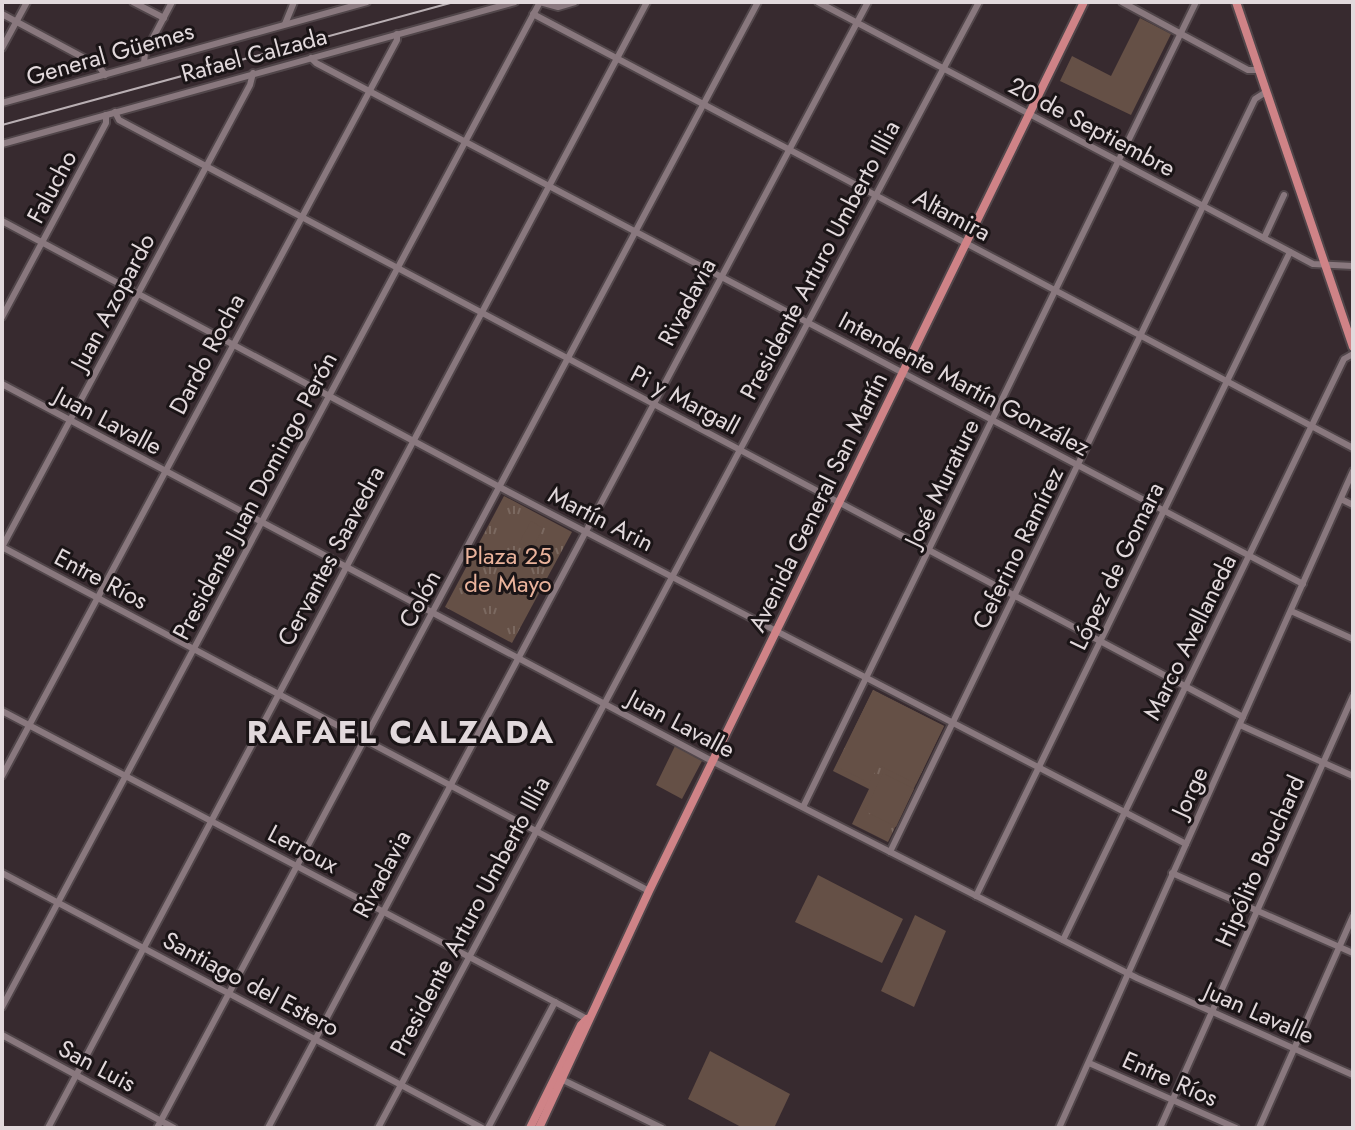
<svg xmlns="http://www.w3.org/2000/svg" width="1355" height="1130" viewBox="0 0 1355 1130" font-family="Jost,sans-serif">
<defs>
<pattern id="park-tufts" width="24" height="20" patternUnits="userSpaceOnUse" patternTransform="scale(2)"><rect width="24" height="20" fill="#655046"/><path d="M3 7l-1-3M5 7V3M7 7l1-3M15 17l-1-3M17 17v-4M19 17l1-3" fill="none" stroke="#7b6960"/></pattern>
</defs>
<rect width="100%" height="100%" fill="#372a2f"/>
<!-- park -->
<g fill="url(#park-tufts)">
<path d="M504 496 572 532 512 643 445 607Z"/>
<path d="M873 690 944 726 888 842 852 824 869 789 833 771Z"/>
</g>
<!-- pitch -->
<g fill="#655046">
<path d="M1140 18 1171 34 1131 115 1060 81 1072 56 1111 76Z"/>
<path d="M531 521 543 528 532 549 519 543Z"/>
<path d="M873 690 944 726 916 784 879 765 869 783 836 766Z"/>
<path d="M675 746 702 761 682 799 656 785Z"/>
<path d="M883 773 914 789 896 827 865 811Z"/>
<path d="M818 875 903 919 882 963 795 922Z"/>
<path d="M915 915 946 931 914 1007 881 991Z"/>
<path d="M710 1051 790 1094 774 1128H743L688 1099Z"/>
</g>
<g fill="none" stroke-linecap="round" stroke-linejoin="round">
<!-- minor casing -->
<g stroke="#51464a" stroke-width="10">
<g id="minor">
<path d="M133 2 164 18"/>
<path d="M540 2 558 7 575 2"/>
<path d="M818 2 1313 264 1353 266"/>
<path d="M1122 2 1248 70H1259"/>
<path d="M2 14 99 66 105 75"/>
<path d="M533 14 1353 448"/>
<path d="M285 24 294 2"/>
<path d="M2 48 27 2"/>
<path d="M311 58 316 63 1303 584"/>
<path d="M144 63 145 53 172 2"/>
<path d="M2 103 367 2"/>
<path d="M115 112 119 120 1243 717"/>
<path d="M2 144 515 2"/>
<path d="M2 221 507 491 1186 844"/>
<path d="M1264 238 1284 195"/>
<path d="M2 317 106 123V115"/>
<path d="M2 384 712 761 1137 978 1353 1075"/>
<path d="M1341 499 1353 505"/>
<path d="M2 547 649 891"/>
<path d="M2 547 250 85 253 73"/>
<path d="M1291 611 1353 639"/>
<path d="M2 711 587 1019"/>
<path d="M1240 725 1353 776"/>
<path d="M2 776 397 40V34"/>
<path d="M803 807 1196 2"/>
<path d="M890 852 1255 99 1266 92"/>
<path d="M2 873 482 1128"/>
<path d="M1172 873 1353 953"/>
<path d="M976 896 1290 252"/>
<path d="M1063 940 1344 359 1353 354"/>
<path d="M2 1007 540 2"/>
<path d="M2 1035 174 1128"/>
<path d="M1089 1063 1236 1128"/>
<path d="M563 1080 662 1128"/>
<path d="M48 1128 647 2"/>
<path d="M157 1128 758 2"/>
<path d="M268 1128 868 2"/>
<path d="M378 1128 979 2"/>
<path d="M488 1128 555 1002"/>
<path d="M1059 1128 1353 471"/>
<path d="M1160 1128 1353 696"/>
<path d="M1259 1128 1353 916"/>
</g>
</g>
<!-- major casing -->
<g stroke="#51464a" stroke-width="12">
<g id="major">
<path d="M1236 2 1353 347"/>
<path d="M530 1128 581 1025 587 1019"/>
<path d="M539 1128 649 891 1084 2"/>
</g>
</g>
<!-- minor -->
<use href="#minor" stroke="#89787e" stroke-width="6"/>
<!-- major -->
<use href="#major" stroke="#cf8387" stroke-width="8"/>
<!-- rail -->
<path stroke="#b9afb3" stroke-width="2" d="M2 125 454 2"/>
</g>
<g text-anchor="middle" stroke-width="6" stroke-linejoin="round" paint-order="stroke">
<!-- street labels -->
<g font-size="24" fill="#e2d9dc" stroke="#1a1416">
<text transform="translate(110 54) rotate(-16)" y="8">General Güemes</text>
<text transform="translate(254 55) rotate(-15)" y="8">Rafael Calzada</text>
<text transform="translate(1092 127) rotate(28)" y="8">20 de Septiembre</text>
<text transform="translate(52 187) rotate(-62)" y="8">Falucho</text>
<text transform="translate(952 215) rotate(28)" y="8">Altamira</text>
<text transform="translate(820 260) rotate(-62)" y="8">Presidente Arturo Umberto Illia</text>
<text transform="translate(113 302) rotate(-62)" y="8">Juan Azopardo</text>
<text transform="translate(687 302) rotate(-62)" y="8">Rivadavia</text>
<text transform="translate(207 354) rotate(-62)" y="8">Dardo Rocha</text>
<text transform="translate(964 384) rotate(28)" y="8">Intendente Martín González</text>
<text transform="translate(685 400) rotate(28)" y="8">Pi y Margall</text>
<text transform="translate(108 421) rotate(28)" y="8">Juan Lavalle</text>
<text transform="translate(942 483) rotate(-64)" y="8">José Murature</text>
<text transform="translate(255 496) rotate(-62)" y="8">Presidente Juan Domingo Perón</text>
<text transform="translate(818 502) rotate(-64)" y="8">Avenida General San Martín</text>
<text transform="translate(601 519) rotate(27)" y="8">Martín Arin</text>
<text transform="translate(1018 548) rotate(-64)" y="8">Ceferino Ramírez</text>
<text transform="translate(331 556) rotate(-62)" y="8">Cervantes Saavedra</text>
<text transform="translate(1117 566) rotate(-64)" y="8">López de Gomara</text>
<text transform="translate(101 579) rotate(28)" y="8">Entre Ríos</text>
<text transform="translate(420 599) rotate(-62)" y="8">Colón</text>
<text transform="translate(1190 637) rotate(-64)" y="8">Marco Avellaneda</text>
<text transform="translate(681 724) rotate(28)" y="8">Juan Lavalle</text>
<text transform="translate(1190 792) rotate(-65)" y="8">Jorge</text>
<text transform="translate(303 849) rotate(28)" y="8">Lerroux</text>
<text transform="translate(1260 861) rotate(-66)" y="8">Hipólito Bouchard</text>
<text transform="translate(382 874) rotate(-62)" y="8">Rivadavia</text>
<text transform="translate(470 916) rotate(-62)" y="8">Presidente Arturo Umberto Illia</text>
<text transform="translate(251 984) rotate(28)" y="8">Santiago del Estero</text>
<text transform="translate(1259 1013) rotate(24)" y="8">Juan Lavalle</text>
<text transform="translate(97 1066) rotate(28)" y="8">San Luis</text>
<text transform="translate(1170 1079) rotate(24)" y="8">Entre Ríos</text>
</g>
<!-- park labels -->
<g font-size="24" fill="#eab39c" stroke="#1a1416">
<text x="508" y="564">Plaza 25<tspan x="508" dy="28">de Mayo</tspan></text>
</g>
<!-- district labels -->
<g font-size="32" font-weight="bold" letter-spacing="2" fill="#e2d9dc" stroke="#1a1416">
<text x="401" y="743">RAFAEL CALZADA</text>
</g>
</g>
<!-- border -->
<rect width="1355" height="1130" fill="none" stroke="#e2d9dc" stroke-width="8"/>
</svg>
